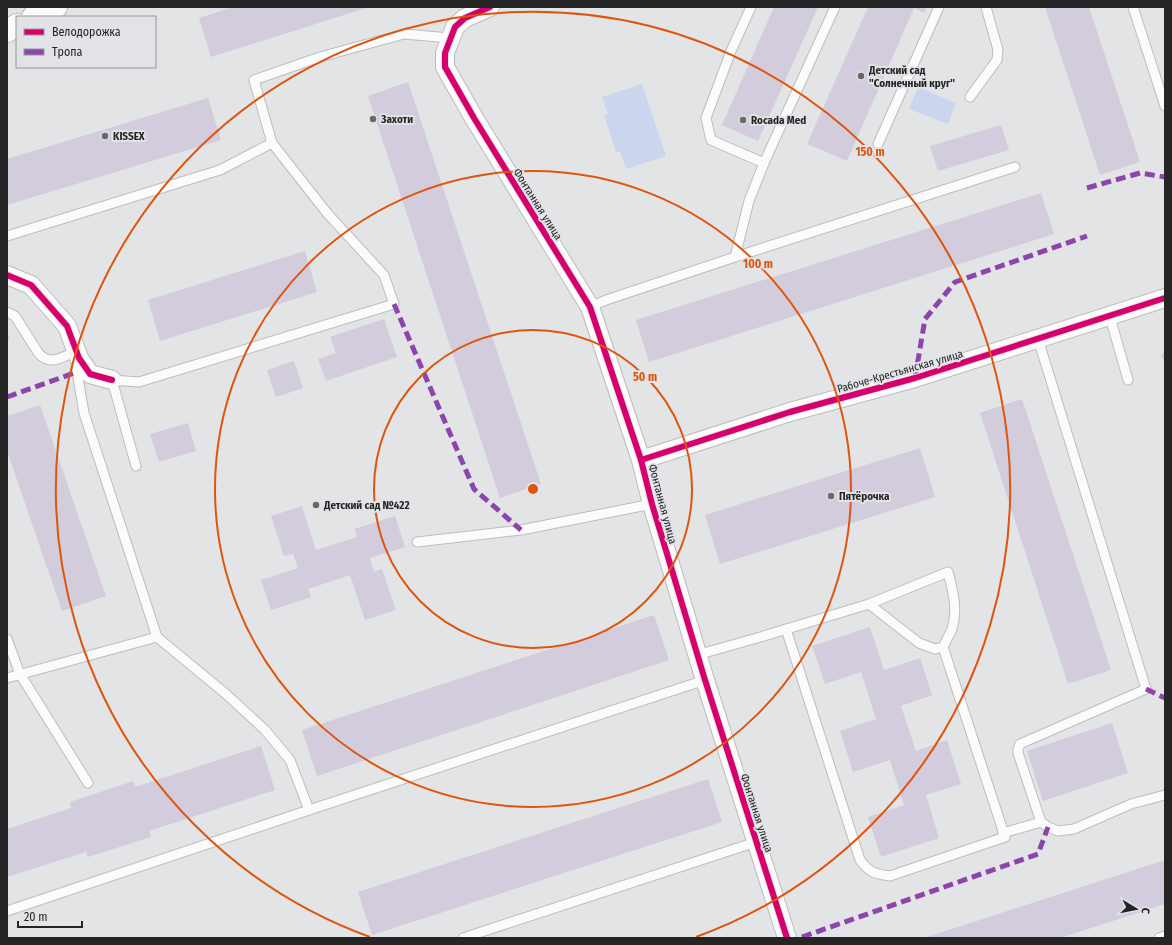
<svg xmlns="http://www.w3.org/2000/svg" width="1172" height="945" viewBox="0 0 1172 945" font-family="'Fira Sans Condensed',sans-serif">
<rect width="100%" height="100%" fill="#e3e4e6"/>
<!-- green -->
<g fill="#ccd5ee">
<path d="M642 84 666 156 626 169 620 151 616 152 604 115 608 114 602 97Z"/>
<path d="M918 87 956 103 948 124 909 109Z"/>
</g>
<!-- building -->
<g fill="#d2ccdc">
<path d="M233 7H369L211 57 199 18Z"/>
<path d="M774 7H818L758 141 722 125Z"/>
<path d="M868 7H927L924 13 914 8 847 161 807 144Z"/>
<path d="M1045 7H1089L1140 162 1100 175Z"/>
<path d="M408 82 541 484 500 498 368 96Z"/>
<path d="M208 98 221 140 7 205V159Z"/>
<path d="M1001 125 1009 150 938 171 930 146Z"/>
<path d="M1041 193 1054 234 649 362 636 320Z"/>
<path d="M305 251 317 292 160 341 148 300Z"/>
<path d="M384 319 397 357 326 381 318 359 336 353 330 337Z"/>
<path d="M7 335 10 336 7 343Z"/>
<path d="M1165 353V365L1161 354Z"/>
<path d="M294 361 303 388 276 397 267 370Z"/>
<path d="M1022 399 1111 670 1068 684 980 413Z"/>
<path d="M40 405 106 596 62 611 7 451V416Z"/>
<path d="M188 423 196 451 159 462 150 434Z"/>
<path d="M920 448 935 497 720 564 705 515Z"/>
<path d="M302 506 316 550 357 537 354 529 395 516 405 547 370 558 374 572 382 569 396 610 365 620 350 575 308 589 311 597 271 610 261 580 298 568 293 554 284 556 271 516Z"/>
<path d="M654 615 669 660 317 776 302 730Z"/>
<path d="M870 627 884 670 920 658 932 695 901 706 916 751 947 740 961 784 926 795 939 838 881 857 868 817 904 805 890 760 853 772 840 731 876 719 861 672 825 684 812 646Z"/>
<path d="M1112 723 1128 773 1043 801 1027 751Z"/>
<path d="M261 746 275 790 149 831 151 837 88 857 86 852 7 877V829L71 808 70 802 133 781 135 787Z"/>
<path d="M708 779 722 822 372 935 358 892Z"/>
<path d="M1165 860V904L1060 938H924Z"/>
</g>
<g fill="none" stroke-linecap="round" stroke-linejoin="round">
<!-- lane casing -->
<g stroke="#bcbdbe" stroke-width="11">
<g id="lane">
<path d="M751 7 731 51 706 118 711 140 764 163"/>
<path d="M1133 7 1165 106"/>
<path d="M970 97 997 60 998 50 986 7"/>
<path d="M878 144 939 7"/>
<path d="M7 236 220 170 272 143"/>
<path d="M735 257 749 201 764 163 835 7"/>
<path d="M590 307 606 300 735 257 1015 167"/>
<path d="M7 312 15 316 39 354C51 366 63 357 76 351"/>
<path d="M1110 317 1128 380"/>
<path d="M1038 339 1146 689 1020 744 1018 749V753L1041 822 1048 827 1058 831 1074 829 1131 804 1165 795"/>
<path d="M78 360 77 372 84 413 157 637"/>
<path d="M136 466 112 380 139 382 394 304 384 275 327 213 272 143 254 80 320 57 404 34 450 38"/>
<path d="M417 542 521 530 652 504"/>
<path d="M786 629 860 860C870 873 875 874 890 876L1005 837 943 647"/>
<path d="M7 639 20 674 88 783"/>
<path d="M697 655 757 638 869 604 948 572C953 591 958 610 952 629 949 635 946 641 943 647L935 649 919 643 869 604"/>
<path d="M7 678 157 637 226 694 265 730 290 760 309 810"/>
<path d="M1003 833 1041 822"/>
<path d="M7 911 309 810 705 680"/>
<path d="M463 938 756 842"/>
<path d="M1159 938 1165 936"/>
</g>
</g>
<!-- street casing -->
<g stroke="#bcbdbe" stroke-width="20">
<g id="street">
<path d="M490 7 465 18 455 27 445 53V67L474 118 590 307 641 460 652 504 705 680 787 938"/>
<path d="M7 275 31 285 67 326 79 358 90 374 112 380"/>
<path d="M641 460 790 412 915 378 1165 298"/>
</g>
</g>
<!-- secondary casing -->
<g stroke="#bcbdbe" stroke-width="24">
<g id="secondary">
<path d="M33 17 56 7"/>
<path d="M7 31 17 25"/>
</g>
</g>
<!-- lane -->
<use href="#lane" stroke="#fbfbfb" stroke-width="9"/>
<!-- street -->
<use href="#street" stroke="#fbfbfb" stroke-width="18"/>
<!-- secondary -->
<use href="#secondary" stroke="#fbfbfb" stroke-width="22"/>
<!-- quiet -->
<g stroke="#8e44ad" stroke-width="5" stroke-dasharray="10 5" stroke-linecap="butt">
<path d="M1087 188 1140 173 1165 177"/>
<path d="M394 304 474 489 521 530"/>
<path d="M915 378 925 319 955 282 1087 236"/>
<path d="M7 397 77 372"/>
<path d="M1146 689 1165 698"/>
<path d="M802 937 1038 854 1048 827"/>
</g>
<!-- cycleway casing -->
<g stroke="#e2e3e7" stroke-width="8">
<g id="cycleway">
<path d="M490 7 465 18 455 27 445 53V67L474 118 590 307 641 460 652 504 705 680 787 938"/>
<path d="M7 275 31 285 67 326 79 358 90 374 112 380"/>
<path d="M641 460 790 412 915 378 1165 298"/>
</g>
</g>
<!-- cycleway -->
<use href="#cycleway" stroke="#d6006c" stroke-width="6"/>
</g>
<!-- distance rings -->
<g fill="none" stroke="#de560d" stroke-width="2">
<circle cx="533" cy="489" r="159"/>
<circle cx="533" cy="489" r="318"/>
<path d="M370 937A477 477 0 1 1 696 937"/>
</g>
<!-- markers -->
<g fill="#686869" stroke="#e2e3e7" stroke-width="1.5">
<circle cx="861" cy="76" r="4"/>
<circle cx="373" cy="119" r="4"/>
<circle cx="743" cy="120" r="4"/>
<circle cx="105" cy="136" r="4"/>
<circle cx="831" cy="496" r="4"/>
<circle cx="316" cy="505" r="4"/>
</g>
<g text-anchor="middle" stroke-width="4" stroke-linejoin="round" paint-order="stroke">
<!-- poi labels -->
<g font-size="11" font-weight="bold" fill="#252526" stroke="#e2e3e7" text-anchor="start">
<text x="869" y="74">Детский сад<tspan x="869" dy="13">"Солнечный круг"</tspan></text>
<text x="381" y="123">Захоти</text>
<text x="751" y="124">Rocada Med</text>
<text x="113" y="140">KISSEX</text>
<text x="839" y="500">Пятёрочка</text>
<text x="324" y="509">Детский сад №422</text>
</g>
<!-- street labels -->
<g font-size="11" fill="#252526" stroke="#e2e3e7">
<text transform="translate(538 204) rotate(58)" y="4">Фонтанная улица</text>
<text transform="translate(900 371) rotate(-16)" y="4">Рабоче-Крестьянская улица</text>
<text transform="translate(663 504) rotate(75)" y="4">Фонтанная улица</text>
<text transform="translate(757 813) rotate(72)" y="4">Фонтанная улица</text>
</g>
</g>
<circle cx="533" cy="489" r="6" fill="#de560d" stroke="#e2e3e7" stroke-width="2"/>
<g font-size="12" text-anchor="middle" font-weight="bold" fill="#de560d" stroke="#e2e3e7" stroke-width="4" stroke-linejoin="round" paint-order="stroke">
<text x="870" y="156">150 m</text>
<text x="758" y="268">100 m</text>
<text x="645" y="381">50 m</text>
</g>
<!-- border -->
<rect width="1172" height="945" fill="none" stroke="#252526" stroke-width="16"/>
<!-- legend -->
<rect x="16" y="16" width="140" height="52" fill="#e2e3e7" stroke="#96979a"/>
<rect x="24" y="29" width="20" height="6" fill="#d6006c" stroke="#96979a"/>
<text x="52" y="36" font-size="12" fill="#252526">Велодорожка</text>
<rect x="24" y="49" width="20" height="6" fill="#8e44ad" stroke="#96979a"/>
<text x="52" y="56" font-size="12" fill="#252526">Тропа</text>
<!-- north arrow -->
<g transform="translate(1136 909) rotate(100)" stroke="#e2e3e7" stroke-width="3" paint-order="stroke">
<path d="M0-3L7 15L0 10L-7 15Z" fill="#252526"/>
<text y="-6" font-size="11" font-weight="bold" text-anchor="middle" fill="#252526">С</text>
</g>
<!-- scale -->
<path d="M18 921v6h64v-6" fill="none" stroke="#252526" stroke-width="2"/>
<text x="24" y="921" font-size="12" fill="#252526" stroke="#e2e3e7" stroke-width="3" paint-order="stroke">20 m</text>
</svg>
